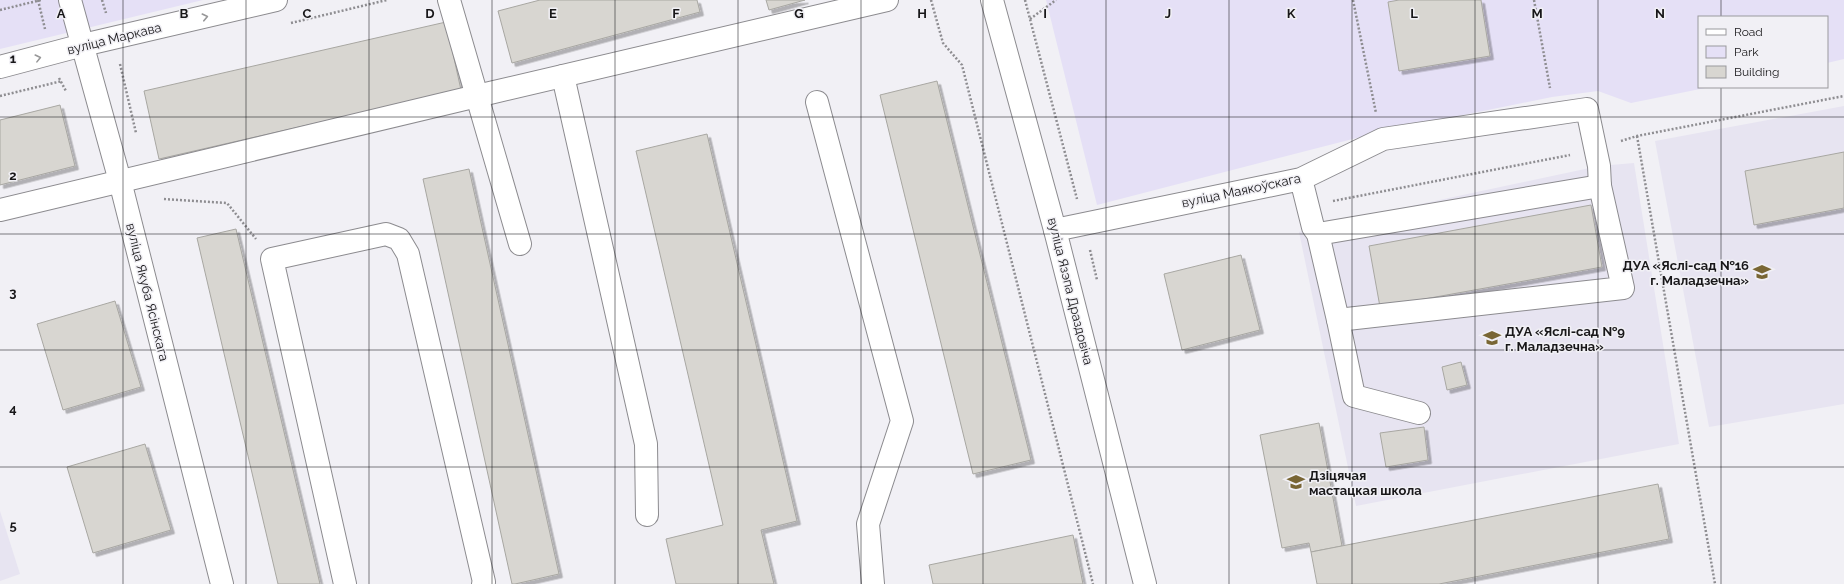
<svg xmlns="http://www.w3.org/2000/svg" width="1844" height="584" viewBox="0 0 1844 584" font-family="Raleway,sans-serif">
<defs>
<filter id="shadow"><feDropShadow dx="3.5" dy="3.5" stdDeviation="0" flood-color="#0004"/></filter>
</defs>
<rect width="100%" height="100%" fill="#f1f0f5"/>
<!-- built -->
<g fill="#e7e4f1">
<path d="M1844 106V404L1709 427 1655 141Z"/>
<path d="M1634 163 1679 444 1356 506 1299 232 1313 227 1599 166Z"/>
<path d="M0 511 20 574 0 581Z"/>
</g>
<!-- green -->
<g fill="#e5e0f6">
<path d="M0 0H203L0 49Z"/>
<path d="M1046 0H1844V59L1827 63V17H1699V87H1710L1631 103 1598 91 1552 97 1380 132 1097 205Z"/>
</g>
<!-- building -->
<g fill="#d8d6d1" stroke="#a8a7a2" filter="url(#shadow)">
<path d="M540 0H697L700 12 512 63 498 11Z"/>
<path d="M766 0H805L769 10Z"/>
<path d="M1399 0H1481L1490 56 1399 71 1388 2Z"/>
<path d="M446 22 461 90 159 159 144 91Z"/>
<path d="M937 81 1031 460 973 474 880 95Z"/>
<path d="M60 105 75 166 0 185V120Z"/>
<path d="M707 134 797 521 761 530 774 584H676L666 539 723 525 636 151Z"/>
<path d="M1844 152V208L1754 225 1745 171Z"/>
<path d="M469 169 559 574 515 584H512L423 179Z"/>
<path d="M1591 205 1602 267 1380 307 1369 246Z"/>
<path d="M236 229 320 584H278L197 238Z"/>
<path d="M1241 255 1260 330 1182 350 1164 274Z"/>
<path d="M115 301 141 387 63 410 37 324Z"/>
<path d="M1461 362 1467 385 1447 390 1442 367Z"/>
<path d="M1319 423 1342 546 1311 552 1309 543 1282 548 1260 435Z"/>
<path d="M1424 427 1428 460 1386 467 1380 433Z"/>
<path d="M145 444 171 530 93 553 67 467Z"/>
<path d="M1658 484 1669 539 1439 584H1317L1311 552Z"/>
<path d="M1073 535 1083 584H933L929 565Z"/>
</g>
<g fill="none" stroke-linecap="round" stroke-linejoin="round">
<!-- minor casing -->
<g stroke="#8c8b8f" stroke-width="24">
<g id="minor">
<path d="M70 0 120 181 222 584"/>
<path d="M449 0 520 244"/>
<path d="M992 0 1055 230 1145 584"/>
<path d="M0 67 83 45 276 0"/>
<path d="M563 76 646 444 647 515"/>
<path d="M817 102 902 421 868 524 873 584"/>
<path d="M0 210 477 96 887 0"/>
<path d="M1055 230 1301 179 1383 139 1587 109 1599 166 1600 186 1623 288 1338 320 1318 234 1313 227 1301 179"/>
<path d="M1318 234 1600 186"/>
<path d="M1338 320 1354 396 1419 413"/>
<path d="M345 584 272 259 386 234 399 239 408 254 484 582 483 584"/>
</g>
</g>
<!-- path -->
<g stroke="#8e8d91" stroke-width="2.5" stroke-dasharray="2 2" stroke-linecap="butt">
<path d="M38 0 45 29"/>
<path d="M102 0 106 13"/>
<path d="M931 0 943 43 962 65 1093 584"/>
<path d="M1025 0 1077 199"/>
<path d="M1353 0 1376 113"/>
<path d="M1534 0 1550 88"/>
<path d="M0 10 41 0"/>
<path d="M1030 19 1056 0"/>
<path d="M291 23 387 0"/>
<path d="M120 64 136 133"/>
<path d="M59 78 66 91"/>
<path d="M0 96 62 81"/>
<path d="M1637 136 1715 584"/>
<path d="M1621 141 1637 136 1844 96"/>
<path d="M164 199 227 203 256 239"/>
<path d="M1333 201 1570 155"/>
<path d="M1090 250 1097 280"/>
</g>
<!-- minor -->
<use href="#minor" stroke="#fff" stroke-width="22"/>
</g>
<!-- one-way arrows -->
<defs><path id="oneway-chevron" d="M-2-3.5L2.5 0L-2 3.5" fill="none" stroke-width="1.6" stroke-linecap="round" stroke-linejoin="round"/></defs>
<g stroke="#979798">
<use href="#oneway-chevron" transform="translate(205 17) rotate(-13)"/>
<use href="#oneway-chevron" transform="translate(38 58) rotate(-14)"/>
</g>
<!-- grid -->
<path fill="none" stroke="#181719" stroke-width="1" stroke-opacity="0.55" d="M123 0V584M246 0V584M369 0V584M492 0V584M615 0V584M738 0V584M861 0V584M983 0V584M1106 0V584M1229 0V584M1352 0V584M1475 0V584M1598 0V584M1721 0V17M1721 87V584M0 117H1844M0 234H1844M0 350H1844M0 467H1844"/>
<!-- icons -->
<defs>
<g id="school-bare" transform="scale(1.38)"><path d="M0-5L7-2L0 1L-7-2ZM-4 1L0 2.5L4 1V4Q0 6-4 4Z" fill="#796634" stroke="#f1f0f5" stroke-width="2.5" paint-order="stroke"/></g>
</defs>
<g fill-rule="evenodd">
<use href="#school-bare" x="1762" y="272"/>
<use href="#school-bare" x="1492" y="338"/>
<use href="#school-bare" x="1296" y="482"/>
</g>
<g text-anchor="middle" stroke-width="3" stroke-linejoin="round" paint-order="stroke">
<!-- street labels -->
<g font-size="13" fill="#181719" stroke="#f1f0f5">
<text transform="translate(114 38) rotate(-14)" y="5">вуліца Маркава</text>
<text transform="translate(1241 190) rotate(-12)" y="5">вуліца Маякоўскага</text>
<text transform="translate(1071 291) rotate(76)" y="5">вуліца Язэпа Драздовіча</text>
<text transform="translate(148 292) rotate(76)" y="5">вуліца Якуба Ясінскага</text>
</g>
<!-- poi labels -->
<g font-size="13" font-weight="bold" fill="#181719" stroke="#f1f0f5" text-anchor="start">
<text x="1749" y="270" text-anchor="end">ДУА «Яслі-сад №16<tspan x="1749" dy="15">г. Маладзечна»</tspan></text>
<text x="1505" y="336">ДУА «Яслі-сад №9<tspan x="1505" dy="15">г. Маладзечна»</tspan></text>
<text x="1309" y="480">Дзіцячая<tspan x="1309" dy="15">мастацкая школа</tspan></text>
</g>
</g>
<g font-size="13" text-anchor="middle" font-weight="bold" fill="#181719" stroke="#f1f0f5" stroke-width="3" stroke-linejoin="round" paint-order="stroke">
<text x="61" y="18">A</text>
<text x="184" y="18">B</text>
<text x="307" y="18">C</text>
<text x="430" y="18">D</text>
<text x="553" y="18">E</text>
<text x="676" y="18">F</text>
<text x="799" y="18">G</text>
<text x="922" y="18">H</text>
<text x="1045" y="18">I</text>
<text x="1168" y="18">J</text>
<text x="1291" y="18">K</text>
<text x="1414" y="18">L</text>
<text x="1537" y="18">M</text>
<text x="1660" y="18">N</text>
<text x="13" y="63">1</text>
<text x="13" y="180">2</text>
<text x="13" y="297">3</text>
<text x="13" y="413">4</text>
<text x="13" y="530">5</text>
</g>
<!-- legend -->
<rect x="1698" y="16" width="130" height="72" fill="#f1f0f5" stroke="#9a999d"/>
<rect x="1706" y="29" width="20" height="6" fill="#ffffff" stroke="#9a999d"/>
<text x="1734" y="36" font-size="12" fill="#181719">Road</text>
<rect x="1706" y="46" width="20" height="12" fill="#e5e0f6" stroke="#9a999d"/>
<text x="1734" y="56" font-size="12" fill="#181719">Park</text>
<rect x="1706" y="66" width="20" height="12" fill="#d8d6d1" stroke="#9a999d"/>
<text x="1734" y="76" font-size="12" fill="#181719">Building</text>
</svg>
